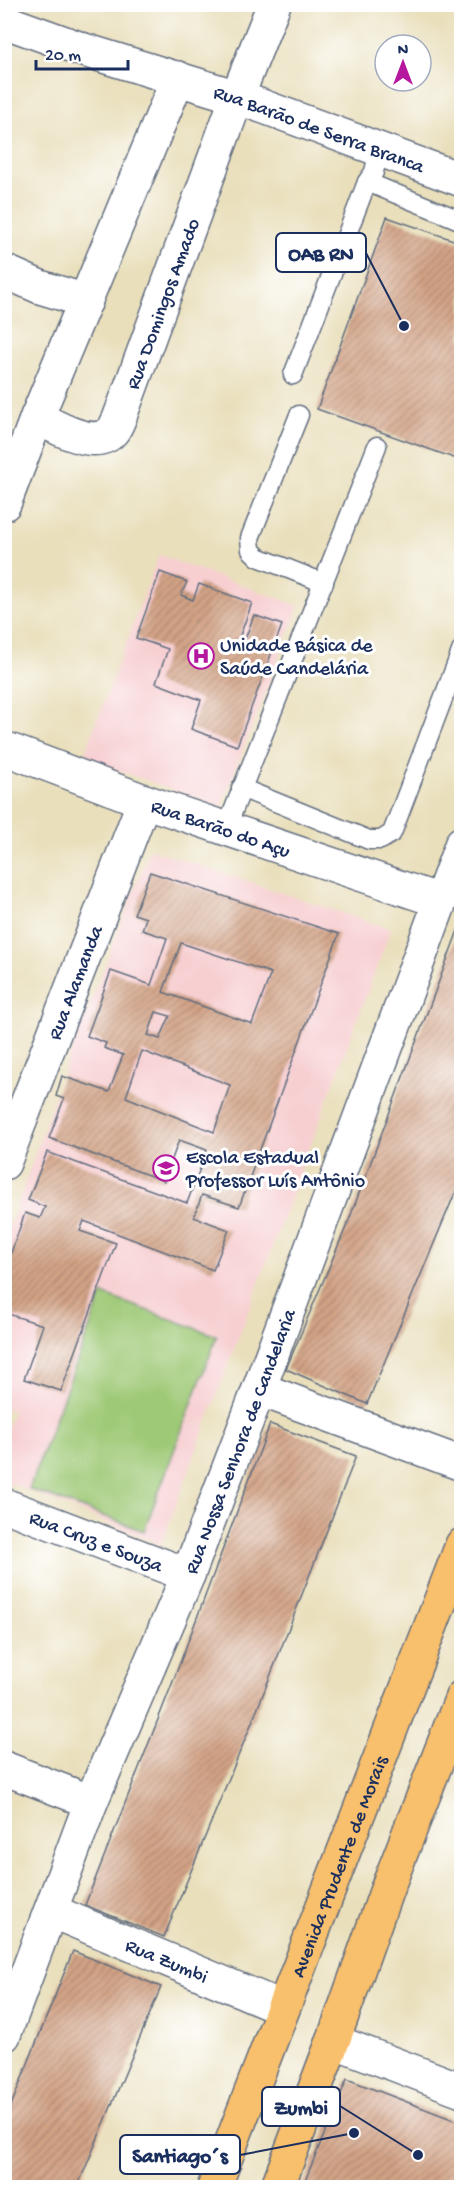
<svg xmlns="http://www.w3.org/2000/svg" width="466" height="2192" viewBox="0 0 466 2192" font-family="'Gochi Hand',sans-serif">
<defs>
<pattern id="building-hatch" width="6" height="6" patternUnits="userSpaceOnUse" patternTransform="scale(1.5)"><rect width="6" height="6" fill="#d3a385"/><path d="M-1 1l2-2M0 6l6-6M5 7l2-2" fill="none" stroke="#aa8570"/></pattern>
</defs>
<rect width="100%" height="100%" fill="#fff"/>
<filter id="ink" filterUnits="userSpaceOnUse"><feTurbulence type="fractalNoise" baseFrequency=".0167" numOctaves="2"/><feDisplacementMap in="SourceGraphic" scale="12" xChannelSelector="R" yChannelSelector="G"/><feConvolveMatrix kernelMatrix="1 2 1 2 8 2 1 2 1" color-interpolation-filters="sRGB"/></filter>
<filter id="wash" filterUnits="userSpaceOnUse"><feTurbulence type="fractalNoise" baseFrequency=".008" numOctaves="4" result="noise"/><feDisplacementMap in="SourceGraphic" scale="24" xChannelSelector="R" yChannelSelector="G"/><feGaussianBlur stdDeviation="1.35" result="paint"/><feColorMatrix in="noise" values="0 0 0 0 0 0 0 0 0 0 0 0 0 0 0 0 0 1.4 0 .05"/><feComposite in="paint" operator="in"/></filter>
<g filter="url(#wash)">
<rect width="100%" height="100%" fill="#e9dfbb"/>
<!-- built -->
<g fill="#f7cfd1">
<path d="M159 555 299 606 221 807 83 758Z"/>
<path d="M150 849 391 929 161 1545 5 1481V1433L13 1411 5 1408V1240L62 1076Z"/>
</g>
<!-- pitch -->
<path fill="#9ec976" stroke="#5c7c6a" stroke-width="1.5" d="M102 1294 217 1336 144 1531 29 1489Z"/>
<g id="blocks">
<!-- building -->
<g fill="url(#building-hatch)" fill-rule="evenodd">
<path d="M387 217 462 243V461L317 409Z"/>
<path d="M160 572 187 582 181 595 193 600 199 584 252 603 238 641 244 642 254 615 282 625 237 746 191 729 201 700 156 683 168 649 136 638Z"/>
<path d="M150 872 339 934 239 1207 202 1195 194 1217 229 1230 213 1270 84 1221 80 1231 116 1243 61 1391 24 1379 43 1325 5 1313V1270L25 1213 40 1218 45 1207 28 1200 47 1152 187 1203 207 1150 179 1140 164 1181 49 1138 64 1099 56 1096 62 1076 109 1092 123 1055 104 1048 106 1043 87 1036 111 971 151 985 167 938 142 930 146 918 134 914ZM181 943 271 973 252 1024 163 992ZM156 1012 170 1016 160 1039 148 1035ZM142 1051 230 1085 214 1132 126 1097Z"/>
<path d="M462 920V1176L367 1404 286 1369 349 1220Z"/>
<path d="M270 1424 356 1456 255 1715 164 1937 85 1905 172 1684Z"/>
<path d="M73 1951 161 1987 77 2188H10L4 2185V2123Z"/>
<path d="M347 2079 462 2123V2188H302Z"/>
</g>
</g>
</g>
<g filter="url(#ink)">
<use href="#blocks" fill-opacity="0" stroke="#636d7f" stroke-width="1.5"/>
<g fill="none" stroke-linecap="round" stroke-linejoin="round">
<!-- service casing -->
<g stroke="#636d7f" stroke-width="21">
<g id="service">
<path d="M367 182 462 221"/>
<path d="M293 375 367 182 374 172 379 149"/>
<path d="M299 415 250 538 251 550 258 557 324 583"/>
<path d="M241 788 369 840H381L392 833 462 649"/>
<path d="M226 829 377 446"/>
</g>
</g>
<!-- minor casing -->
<g stroke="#636d7f" stroke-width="36">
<g id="minor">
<path id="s1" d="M4 27 12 24 84 50 237 97 462 180"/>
<path d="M4 271 40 287 86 301"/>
<path id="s2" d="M37 417C55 427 98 452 114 429 117 424 120 417 122 411L237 97 274 4"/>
<path d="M4 504 37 417 178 78"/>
<path id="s3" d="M4 748 144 801 440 901"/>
<path id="s4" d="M4 1163 144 801"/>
<path d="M259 1389 462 1464"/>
<path id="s5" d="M4 1505 188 1575"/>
<path d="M4 1768 91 1802"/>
<path id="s6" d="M51 1911 283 2008"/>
<path id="s7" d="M4 2035 91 1802 188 1575 259 1389 462 843"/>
<path d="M333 2041 462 2090"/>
</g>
</g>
<!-- primary casing -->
<g stroke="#636d7f" stroke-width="36">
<g id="primary">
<path id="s8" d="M214 2188 462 1545"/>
<path d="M277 2188 333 2041 387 1889 462 1697"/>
</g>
</g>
<!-- service -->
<use href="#service" stroke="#fff" stroke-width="18"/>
<!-- minor -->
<use href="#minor" stroke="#fff" stroke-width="33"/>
<!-- primary -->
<use href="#primary" stroke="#f8bf6c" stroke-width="33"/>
</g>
</g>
<!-- icons -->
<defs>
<g id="hospital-ring" transform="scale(1.35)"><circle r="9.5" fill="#fff" stroke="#b5179e" stroke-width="1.5"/><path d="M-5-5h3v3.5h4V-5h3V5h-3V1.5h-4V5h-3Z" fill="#b5179e"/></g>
<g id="school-ring" transform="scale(1.35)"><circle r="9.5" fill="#fff" stroke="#b5179e" stroke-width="1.5"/><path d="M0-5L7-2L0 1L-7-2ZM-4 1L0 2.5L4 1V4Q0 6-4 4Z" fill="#b5179e"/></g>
</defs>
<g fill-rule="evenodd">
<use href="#hospital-ring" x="201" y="656"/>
<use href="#school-ring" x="166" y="1168"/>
</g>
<g text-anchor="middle" stroke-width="6" stroke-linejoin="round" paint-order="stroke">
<!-- street labels -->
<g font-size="20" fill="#1b2f5e" stroke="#fff">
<text dy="7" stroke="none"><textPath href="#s1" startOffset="333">Rua Barão de Serra Branca</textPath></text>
<text dy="7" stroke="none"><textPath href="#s2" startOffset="219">Rua Domingos Amado</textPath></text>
<text dy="7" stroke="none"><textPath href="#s3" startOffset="231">Rua Barão do Açu</textPath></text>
<text dy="7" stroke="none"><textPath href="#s4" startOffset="194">Rua Alamanda</textPath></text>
<text dy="7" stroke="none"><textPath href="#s7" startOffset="639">Rua Nossa Senhora de Candelaria</textPath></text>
<text dy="7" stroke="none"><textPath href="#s5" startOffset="99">Rua Cruz e Souza</textPath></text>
<text dy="7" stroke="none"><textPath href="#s8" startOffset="345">Avenida Prudente de Morais</textPath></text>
<text dy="7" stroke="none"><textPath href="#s6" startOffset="126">Rua Zumbi</textPath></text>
</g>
<!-- poi labels -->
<g font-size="20" fill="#1b2f5e" stroke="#fff" text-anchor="start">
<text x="220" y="651">Unidade Básica de<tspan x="220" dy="23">Saúde Candelária</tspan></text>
<text x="186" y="1163">Escola Estadual<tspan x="186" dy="23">Professor Luís Antônio</tspan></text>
</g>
</g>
<!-- callouts -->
<path fill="none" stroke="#1b2f5e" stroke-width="2" d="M404 326L366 253M418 2155L340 2106M354 2133L240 2155"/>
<g fill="#1b2f5e" stroke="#fff" stroke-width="2">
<circle cx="404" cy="326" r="6"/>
<circle cx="418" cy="2155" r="6"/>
<circle cx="354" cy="2133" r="6"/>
</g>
<g fill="#fff" stroke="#1b2f5e" stroke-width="2">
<rect x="276" y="233" width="90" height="39" rx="6"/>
<rect x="262" y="2087" width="78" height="39" rx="6"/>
<rect x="120" y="2135" width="120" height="39" rx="6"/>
</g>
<g font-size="21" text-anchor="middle" font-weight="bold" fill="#1b2f5e">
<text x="321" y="260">OAB RN</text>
<text x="301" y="2114">Zumbi</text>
<text x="180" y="2162">Santiago´s</text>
</g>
<!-- margin -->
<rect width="466" height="2192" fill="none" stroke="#fff" stroke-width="24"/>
<!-- north arrow -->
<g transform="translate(403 63)"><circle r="28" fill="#ffffff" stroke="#a4acbf" stroke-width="1.5"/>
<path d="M0-4.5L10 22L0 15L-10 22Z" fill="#b5179e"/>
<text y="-9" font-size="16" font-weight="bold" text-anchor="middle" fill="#1b2f5e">N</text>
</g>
<!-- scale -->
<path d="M36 60v9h92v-9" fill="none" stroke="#1b2f5e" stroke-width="3"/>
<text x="45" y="60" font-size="18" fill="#1b2f5e" stroke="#ffffff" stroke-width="4.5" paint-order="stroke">20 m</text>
</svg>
